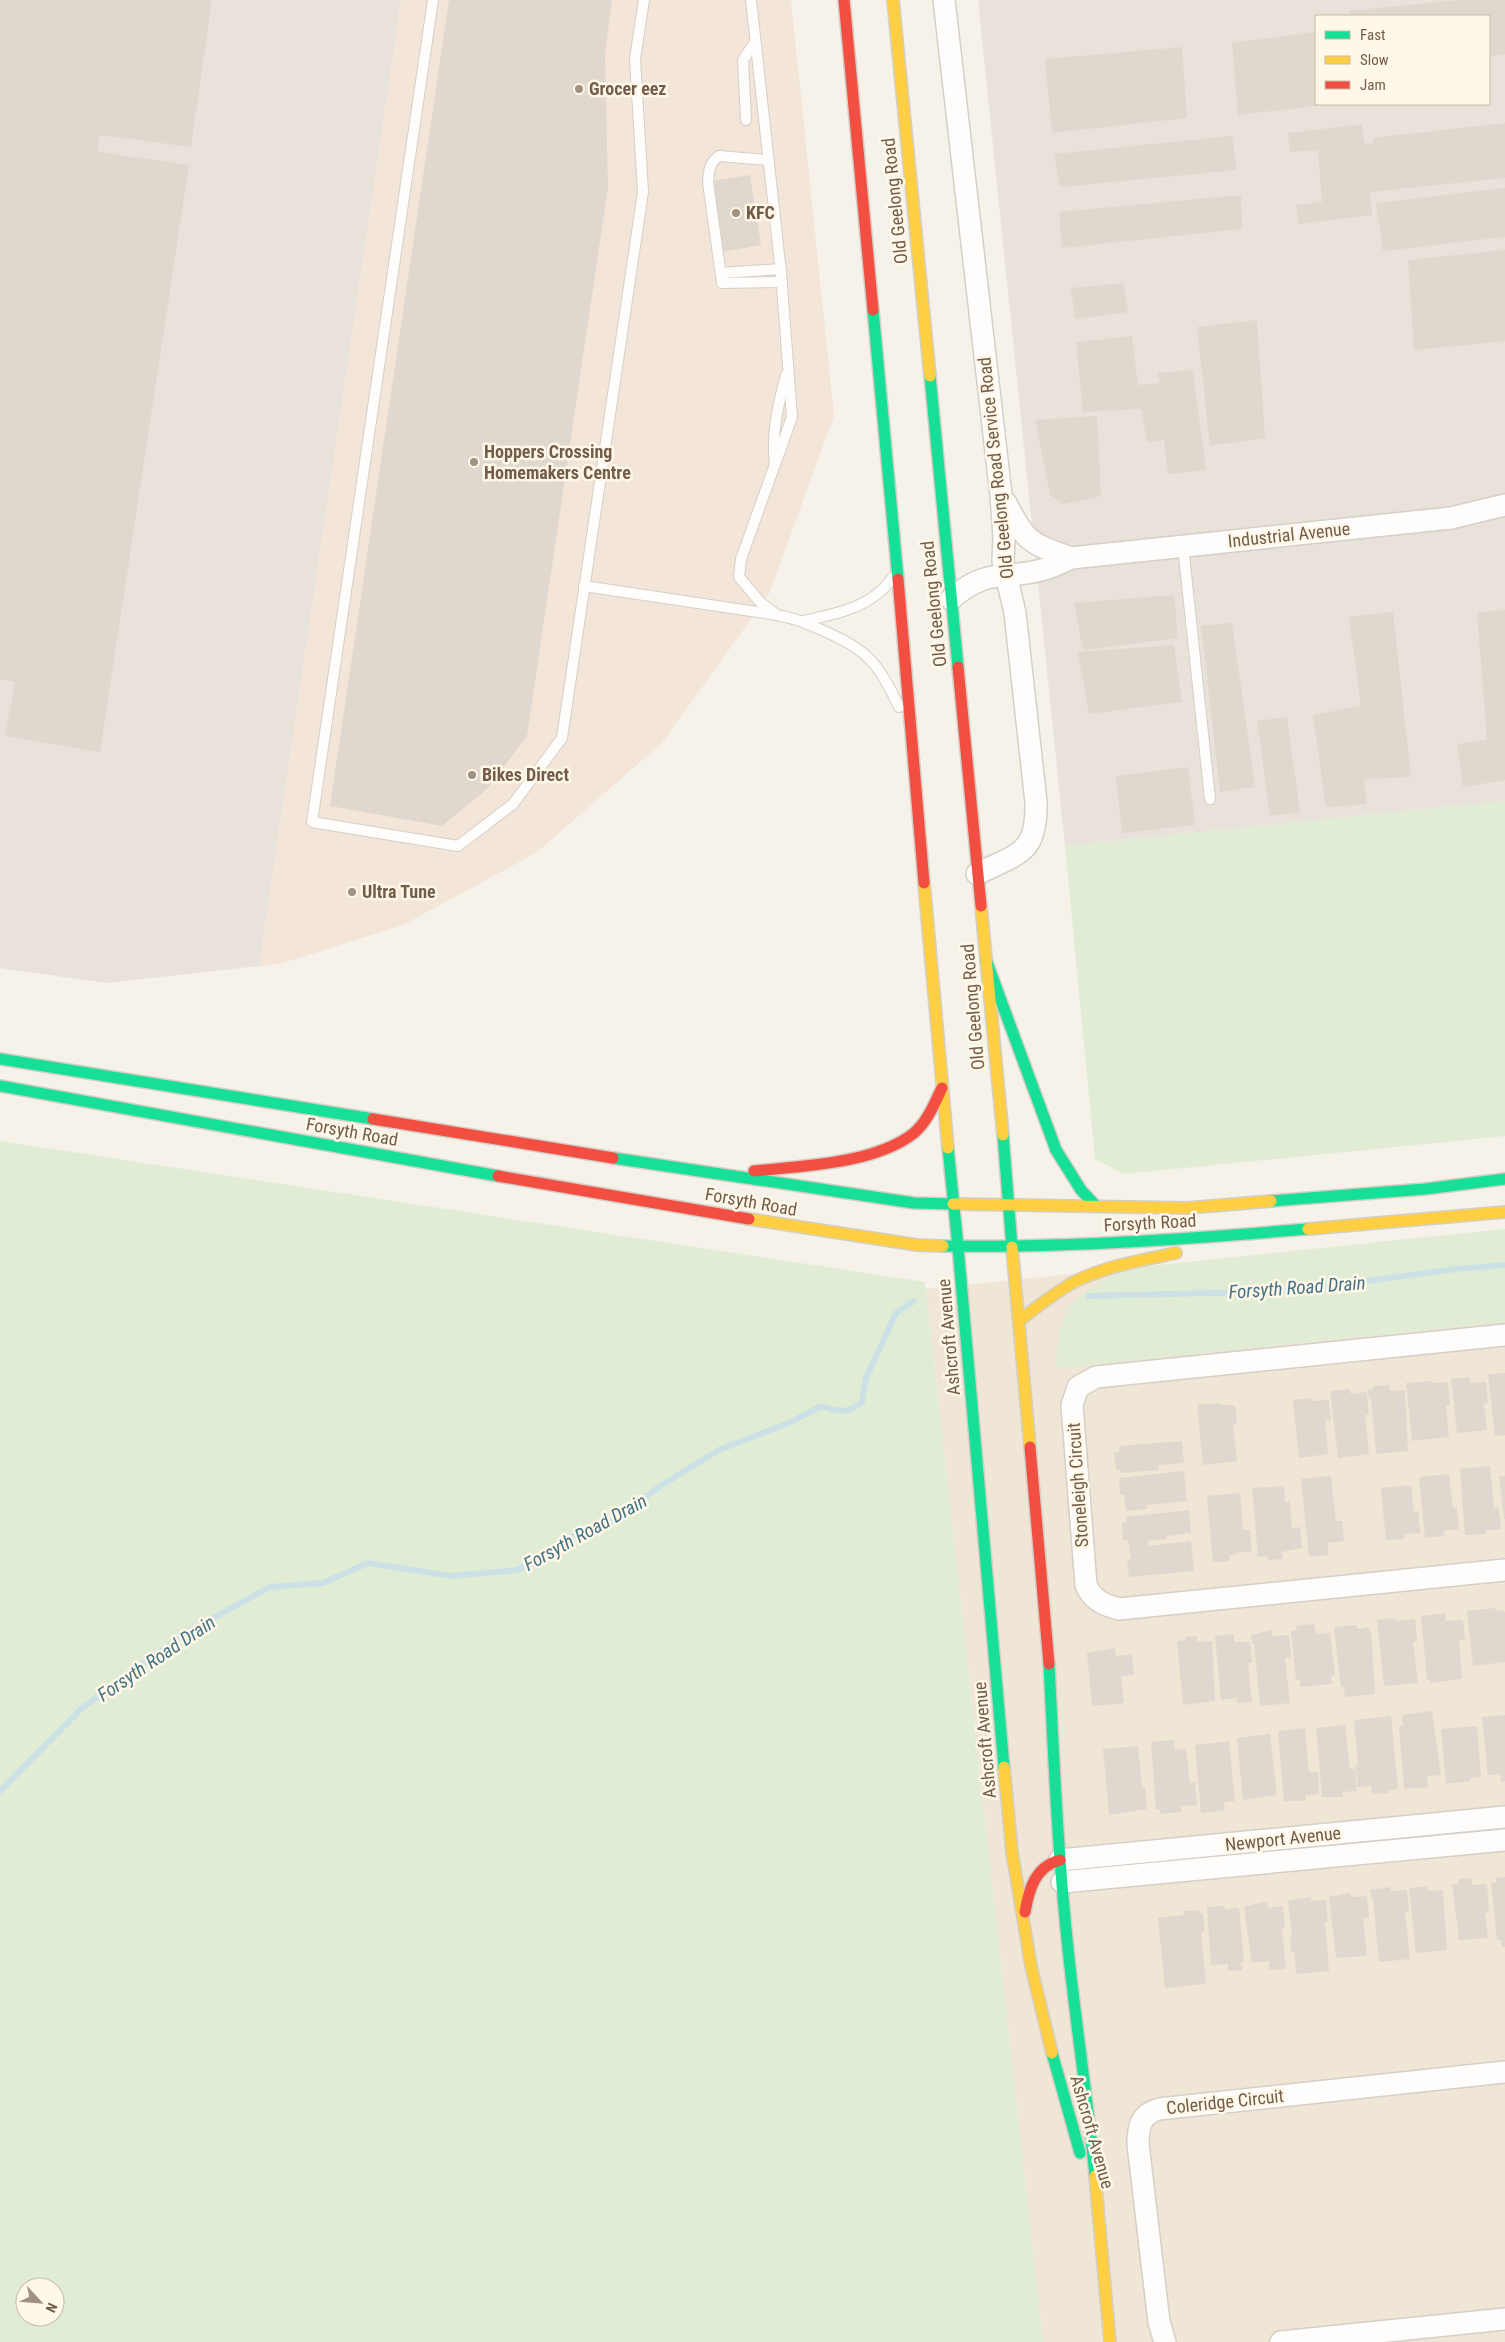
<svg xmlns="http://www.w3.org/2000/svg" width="1505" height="2342" viewBox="0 0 1505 2342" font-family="'Roboto Condensed',sans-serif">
<rect width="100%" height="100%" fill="#f6f2e9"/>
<!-- residential -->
<path fill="#efe6d6" d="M1505 1229V2342H1043L926 1289Z"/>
<!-- commercial -->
<path fill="#f4e5d9" d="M401 0H791L834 416 769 594 662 743 536 853 403 925 280 964 259 966Z"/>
<!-- industrial -->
<g fill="#e8e2da" fill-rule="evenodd">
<path d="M0 0H401L259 966 107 983 0 968Z"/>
<path d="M978 0H1505V801L1065 846ZM1316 16H1489V104H1316Z"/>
</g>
<!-- green -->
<g fill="#e0edd4" fill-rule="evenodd">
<path d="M1505 801V1136L1124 1174 1095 1159 1065 846Z"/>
<path d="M0 1141 925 1282 1043 2342H0ZM25 2287H55V2317H25Z"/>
<path d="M1505 1229V1322L1056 1368C1060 1303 1070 1300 1124 1269Z"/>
</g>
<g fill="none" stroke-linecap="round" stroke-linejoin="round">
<!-- stream -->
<g stroke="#cbe1e6" stroke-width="6">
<path d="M1088 1296 1293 1291 1456 1269 1505 1265"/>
<path d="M0 1791 82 1708 189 1631 270 1587 323 1583 368 1563 451 1576 518 1570 566 1539 613 1520 662 1485 719 1450 791 1422 821 1406C838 1412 848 1414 862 1402L866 1378 896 1313 914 1301"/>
</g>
</g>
<!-- building -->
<g fill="#e0d8ce">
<path d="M0 0H212L191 147 99 135 98 152 189 165 100 752 5 736 15 682 0 679Z"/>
<path d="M449 0H612L605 53 608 187 527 736 487 789 442 826 330 806Z"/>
<path d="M1459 0H1505V54L1489 56V16H1349V11Z"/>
<path d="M1316 32V104L1323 105 1238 115 1232 43Z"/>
<path d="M1182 47 1187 118 1052 133 1045 59Z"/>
<path d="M1505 123V178L1370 192 1372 215 1299 224 1296 205 1322 202 1318 150 1290 152 1288 133 1362 124 1364 143 1373 144 1372 138Z"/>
<path d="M1232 136 1237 170 1060 187 1054 154Z"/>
<path d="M750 175 761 245 722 252 711 181Z"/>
<path d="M1505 188V237L1383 251 1376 203Z"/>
<path d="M1241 195 1242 229 1062 248 1059 212Z"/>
<path d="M1505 250V341L1414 350 1408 260Z"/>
<path d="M1123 283 1128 312 1075 319 1071 288Z"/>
<path d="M1257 320 1265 438 1210 446 1197 327Z"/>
<path d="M1132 336 1138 385 1160 383 1158 373 1193 370 1206 470 1168 474 1164 440 1147 442 1140 401 1141 409 1083 412 1076 342Z"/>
<path d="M1097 416 1101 496 1064 504 1050 495 1035 420Z"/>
<path d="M1174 595 1178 638 1083 650 1074 603Z"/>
<path d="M1505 610V780L1463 787 1457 744 1487 740 1477 612Z"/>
<path d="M1393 612 1411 777 1364 779 1367 804 1326 807 1313 715 1361 706 1349 617Z"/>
<path d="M1232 623 1255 787 1220 792 1201 626Z"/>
<path d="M1174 645 1182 702 1089 714 1078 652Z"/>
<path d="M1287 717 1300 812 1270 816 1257 721Z"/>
<path d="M1188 767 1195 825 1122 833 1116 776Z"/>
<path d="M1505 1373V1435L1495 1436 1488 1374Z"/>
<path d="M1469 1377 1470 1383 1486 1382 1488 1403 1484 1404 1487 1430 1457 1433 1451 1379Z"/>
<path d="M1432 1381V1383L1448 1382 1450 1405 1446 1406 1449 1437 1412 1441 1406 1383Z"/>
<path d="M1389 1385 1390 1391 1405 1390 1408 1451 1376 1454 1371 1399H1369L1368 1389H1373V1386Z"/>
<path d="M1350 1389 1351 1394 1367 1392 1369 1415H1365L1369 1454 1338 1458 1330 1391Z"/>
<path d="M1313 1398V1401L1329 1400 1331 1420 1325 1421 1328 1454 1299 1458 1293 1400Z"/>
<path d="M1219 1403V1405H1235L1237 1424H1233L1237 1461 1203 1465 1197 1405Z"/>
<path d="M1182 1441 1184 1463 1158 1465 1159 1470 1121 1473 1120 1470H1116L1114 1453 1119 1452V1446Z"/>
<path d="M1490 1466 1494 1508 1499 1507 1501 1529 1485 1531 1486 1534 1465 1535 1460 1469Z"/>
<path d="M1184 1471 1187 1501 1147 1505V1509L1126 1511 1124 1495H1120L1119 1478Z"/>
<path d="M1449 1474 1453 1509 1457 1508 1459 1529 1443 1531 1444 1536 1425 1538 1419 1477Z"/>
<path d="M1331 1476 1336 1521H1342L1344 1541 1327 1543 1329 1555 1309 1557 1301 1479Z"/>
<path d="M1499 1476H1505V1519H1504Z"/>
<path d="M1411 1485 1414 1512 1418 1511 1420 1533 1404 1534 1405 1539 1386 1540 1381 1488Z"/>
<path d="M1284 1486 1285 1502 1290 1501 1292 1528 1300 1527 1302 1548 1282 1552 1283 1559 1268 1560 1267 1556 1258 1557 1252 1488Z"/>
<path d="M1240 1493 1243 1530H1250L1252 1551 1235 1553V1555H1229V1561L1213 1563 1207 1496Z"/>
<path d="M1189 1510 1191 1533 1166 1536V1539L1147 1541 1148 1546 1191 1541 1194 1571 1129 1577 1127 1559H1131L1129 1543 1127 1540H1123L1122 1523 1126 1522V1517Z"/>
<path d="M1496 1608V1611L1503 1610 1505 1613V1662L1473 1666 1467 1611Z"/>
<path d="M1445 1613V1621L1463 1620 1465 1640 1459 1641 1462 1679 1430 1683V1680H1427L1421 1616Z"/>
<path d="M1393 1618 1399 1621 1415 1619 1417 1641 1413 1642 1418 1683 1384 1686 1377 1620Z"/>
<path d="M1314 1624 1316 1634 1330 1633 1335 1675 1331 1676 1332 1684 1300 1687V1679L1296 1680 1291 1631 1297 1630 1296 1626Z"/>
<path d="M1357 1625V1629L1369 1627V1631H1371L1375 1694 1345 1697 1344 1687H1341L1334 1627Z"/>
<path d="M1272 1630V1636L1289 1635 1291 1657 1285 1658 1290 1703 1260 1706 1254 1644H1252L1251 1635Z"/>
<path d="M1234 1634V1642H1250L1252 1663H1248L1252 1702 1237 1703 1236 1698 1221 1700 1215 1636Z"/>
<path d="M1197 1636V1642L1212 1641 1215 1701 1183 1705 1177 1641 1186 1640 1185 1637Z"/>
<path d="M1115 1648 1116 1656 1132 1654 1134 1675 1121 1676 1124 1703 1092 1706 1087 1653Z"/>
<path d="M1432 1711 1441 1775 1427 1776 1428 1787 1404 1789 1399 1726 1403 1725 1402 1715Z"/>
<path d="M1505 1715V1781L1501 1782 1500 1774 1488 1775 1482 1717Z"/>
<path d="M1391 1716 1398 1789 1388 1790V1793L1372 1794 1371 1786 1358 1787 1355 1765H1358L1354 1720Z"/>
<path d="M1345 1725 1350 1769H1355L1357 1791 1342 1792 1343 1797H1322L1316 1728Z"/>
<path d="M1477 1726 1481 1777 1470 1778V1781L1446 1784 1441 1729Z"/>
<path d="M1305 1728 1309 1772H1318L1319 1794 1305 1795 1306 1801H1284L1278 1731Z"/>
<path d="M1270 1734 1277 1795 1243 1800 1237 1738Z"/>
<path d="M1174 1740 1175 1750 1186 1749 1190 1783 1195 1782 1197 1805 1181 1806V1812L1160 1814V1809H1156L1151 1742Z"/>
<path d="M1229 1741 1235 1801 1224 1802 1225 1810 1201 1813 1195 1745Z"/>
<path d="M1138 1746 1142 1787H1145L1147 1809 1109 1815 1103 1749Z"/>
<path d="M1505 1877V1947H1501V1940H1497L1491 1883H1496V1878Z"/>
<path d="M1471 1878 1472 1885 1487 1884 1489 1913H1485L1488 1938 1459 1940 1452 1884H1459V1879Z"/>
<path d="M1428 1886V1891L1443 1890 1447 1950 1416 1953 1409 1888Z"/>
<path d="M1391 1887V1891L1407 1890 1409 1912H1405L1410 1959 1379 1962 1373 1898 1371 1899 1370 1890Z"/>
<path d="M1350 1893 1351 1897 1367 1896 1369 1917 1363 1918 1367 1956 1336 1958 1329 1897Z"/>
<path d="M1311 1897V1901L1326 1900 1328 1922H1325L1329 1971 1296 1974 1294 1952H1291L1290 1937 1292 1936 1288 1901Z"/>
<path d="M1267 1901 1268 1908 1283 1906 1285 1928H1282L1286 1969 1269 1970V1961L1252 1963 1244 1907Z"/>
<path d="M1225 1906V1909L1239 1908 1244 1962H1241L1242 1970 1228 1971V1964L1211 1965 1207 1907Z"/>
<path d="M1199 1910V1913H1203L1205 1931 1201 1932 1206 1984 1165 1988 1158 1918 1184 1915 1183 1911Z"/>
</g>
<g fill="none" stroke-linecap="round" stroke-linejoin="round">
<!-- lane casing -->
<g stroke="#d5cfc7" stroke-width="12">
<g id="lane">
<path d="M433 0 312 822 458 846 513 804 562 738 643 192 635 59 644 0"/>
<path d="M751 0 781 273 792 417 741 559 739 577 760 602 777 615"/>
<path d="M746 120 743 60 755 42"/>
<path d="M768 160 719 156C709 163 709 171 708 182L722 283 782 282"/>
<path d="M721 273 781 269"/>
<path d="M775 464C771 434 778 405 786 375"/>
<path d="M1183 546 1210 799"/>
<path d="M584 586 777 615C797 619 806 623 824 631 868 650 879 664 899 707"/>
<path d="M803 621C836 614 873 607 892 578"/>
</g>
</g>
<!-- street casing -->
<g stroke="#d5cfc7" stroke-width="24">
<g id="street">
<path d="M944 0 1001 495 1004 537 1003 561 1015 613 1036 802C1037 854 1019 853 977 874"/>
<path d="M1006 503C1026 543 1030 543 1071 558"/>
<path d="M951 599C989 566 1005 581 1045 569 1054 566 1062 562 1071 558L1451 518 1505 505"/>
<path d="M1505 1335 1096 1377 1078 1387 1072 1405 1086 1585C1092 1600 1104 1605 1119 1609L1505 1570"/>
<path d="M1060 1860 1505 1817"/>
<path d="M1062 1882 1505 1840"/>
<path d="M1165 2342 1159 2322 1138 2144C1138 2126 1141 2114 1159 2109L1505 2072"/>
<path d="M1281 2342 1505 2319"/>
</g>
</g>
<!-- fast casing -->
<g stroke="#d4cec4" stroke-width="14">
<g id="fast">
<path d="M873 310 898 579"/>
<path d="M930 376 958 667"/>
<path d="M986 960 1056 1150 1081 1190 1096 1206"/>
<path d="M0 1059 373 1119"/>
<path d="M0 1086 498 1176"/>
<path d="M1003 1135 1012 1247"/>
<path d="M948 1148 958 1247"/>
<path d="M613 1158 914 1203 953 1204"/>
<path d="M1271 1201 1425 1189 1505 1179"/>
<path d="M943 1246C1065 1248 1186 1239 1308 1229"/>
<path d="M958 1247 1004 1767"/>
<path d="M1049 1664C1054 1762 1058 1860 1069 1958 1077 2031 1088 2103 1095 2176"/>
<path d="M1052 2053 1080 2153"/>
</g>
</g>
<!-- slow casing -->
<g stroke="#d4cec4" stroke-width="14">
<g id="slow">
<path d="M893 0 930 376"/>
<path d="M924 883 948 1148"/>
<path d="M981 906 1003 1135"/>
<path d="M953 1204 1187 1208 1271 1201"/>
<path d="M749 1219 917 1245 943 1246"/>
<path d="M1308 1229 1505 1212"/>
<path d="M1012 1247 1030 1447"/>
<path d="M1019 1321C1037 1307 1055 1292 1076 1281 1107 1266 1142 1260 1176 1253"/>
<path d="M1004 1767 1012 1852 1031 1966 1052 2053"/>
<path d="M1095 2176 1110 2342"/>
</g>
</g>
<!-- jam casing -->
<g stroke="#d4cec4" stroke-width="14">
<g id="jam">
<path d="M844 0 873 310"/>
<path d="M898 579 924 883"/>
<path d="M958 667 981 906"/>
<path d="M373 1119 613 1158"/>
<path d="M754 1171C802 1166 875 1164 914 1133 928 1121 934 1104 942 1088"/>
<path d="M498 1176 749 1219"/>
<path d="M1030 1447 1049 1664"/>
<path d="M1025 1912C1029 1889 1035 1867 1060 1860"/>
</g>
</g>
<!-- lane -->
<use href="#lane" stroke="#fefdfc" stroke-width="10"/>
<!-- street -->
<use href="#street" stroke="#fefdfc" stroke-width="21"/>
<!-- fast -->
<use href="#fast" stroke="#16e098" stroke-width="11"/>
<!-- slow -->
<use href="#slow" stroke="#ffcf43" stroke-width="11"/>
<!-- jam -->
<use href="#jam" stroke="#f24e42" stroke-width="11"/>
</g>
<!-- markers -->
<g fill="#a19182" stroke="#fff8e9" stroke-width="2">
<circle cx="579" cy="89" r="5"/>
<circle cx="736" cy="213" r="5"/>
<circle cx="474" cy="462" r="5"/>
<circle cx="472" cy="775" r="5"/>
<circle cx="352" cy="892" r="5"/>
</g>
<g text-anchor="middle" stroke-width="5" stroke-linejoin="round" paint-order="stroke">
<!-- poi labels -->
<g font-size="18" font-weight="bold" fill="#735d4a" stroke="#fff8e9" text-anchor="start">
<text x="589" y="95">Grocer eez</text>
<text x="746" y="219">KFC</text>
<text x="484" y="458">Hoppers Crossing<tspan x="484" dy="21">Homemakers Centre</tspan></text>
<text x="482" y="781">Bikes Direct</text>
<text x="362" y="898">Ultra Tune</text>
</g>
<!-- street labels -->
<g font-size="18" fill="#735d4a" stroke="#fff8e9">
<text transform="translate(895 201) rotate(-96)" y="6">Old Geelong Road</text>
<text transform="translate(996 468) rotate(-96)" y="6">Old Geelong Road Service Road</text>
<text transform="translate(1289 535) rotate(-6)" y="6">Industrial Avenue</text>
<text transform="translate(934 604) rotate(-96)" y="6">Old Geelong Road</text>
<text transform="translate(973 1007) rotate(-95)" y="6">Old Geelong Road</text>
<text transform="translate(352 1132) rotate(10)" y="6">Forsyth Road</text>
<text transform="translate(751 1202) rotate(10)" y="6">Forsyth Road</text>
<text transform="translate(1150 1223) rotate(-3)" y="6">Forsyth Road</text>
<text transform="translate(949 1337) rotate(-95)" y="6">Ashcroft Avenue</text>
<text transform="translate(1078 1485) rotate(-94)" y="6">Stoneleigh Circuit</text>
<text transform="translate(985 1740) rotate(-95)" y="6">Ashcroft Avenue</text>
<text transform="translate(1283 1839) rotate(-6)" y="6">Newport Avenue</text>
<text transform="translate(1225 2102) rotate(-6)" y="6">Coleridge Circuit</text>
<text transform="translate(1092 2132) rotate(74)" y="6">Ashcroft Avenue</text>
</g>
<!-- water labels -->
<g font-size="19" font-style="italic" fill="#447486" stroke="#fff8e9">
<text transform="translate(1297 1287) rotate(-4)" y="7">Forsyth Road Drain</text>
<text transform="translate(585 1532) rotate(-29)" y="7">Forsyth Road Drain</text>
<text transform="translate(156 1658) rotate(-34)" y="7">Forsyth Road Drain</text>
</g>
</g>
<!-- legend -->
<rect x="1315" y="15" width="175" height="90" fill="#fff8e9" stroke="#c7baa9"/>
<rect x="1325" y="31" width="25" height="8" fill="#16e098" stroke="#c7baa9"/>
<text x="1360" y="40" font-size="15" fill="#735d4a">Fast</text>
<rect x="1325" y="56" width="25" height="8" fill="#ffcf43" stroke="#c7baa9"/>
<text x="1360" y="65" font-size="15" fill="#735d4a">Slow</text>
<rect x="1325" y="81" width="25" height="8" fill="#f24e42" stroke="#c7baa9"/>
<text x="1360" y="90" font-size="15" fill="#735d4a">Jam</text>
<!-- north arrow -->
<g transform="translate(40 2302) rotate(116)"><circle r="24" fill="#fff8e9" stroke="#c7baa9"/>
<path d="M0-4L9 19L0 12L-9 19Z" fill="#a19182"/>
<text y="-8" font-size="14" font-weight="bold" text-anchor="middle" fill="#735d4a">N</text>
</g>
</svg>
